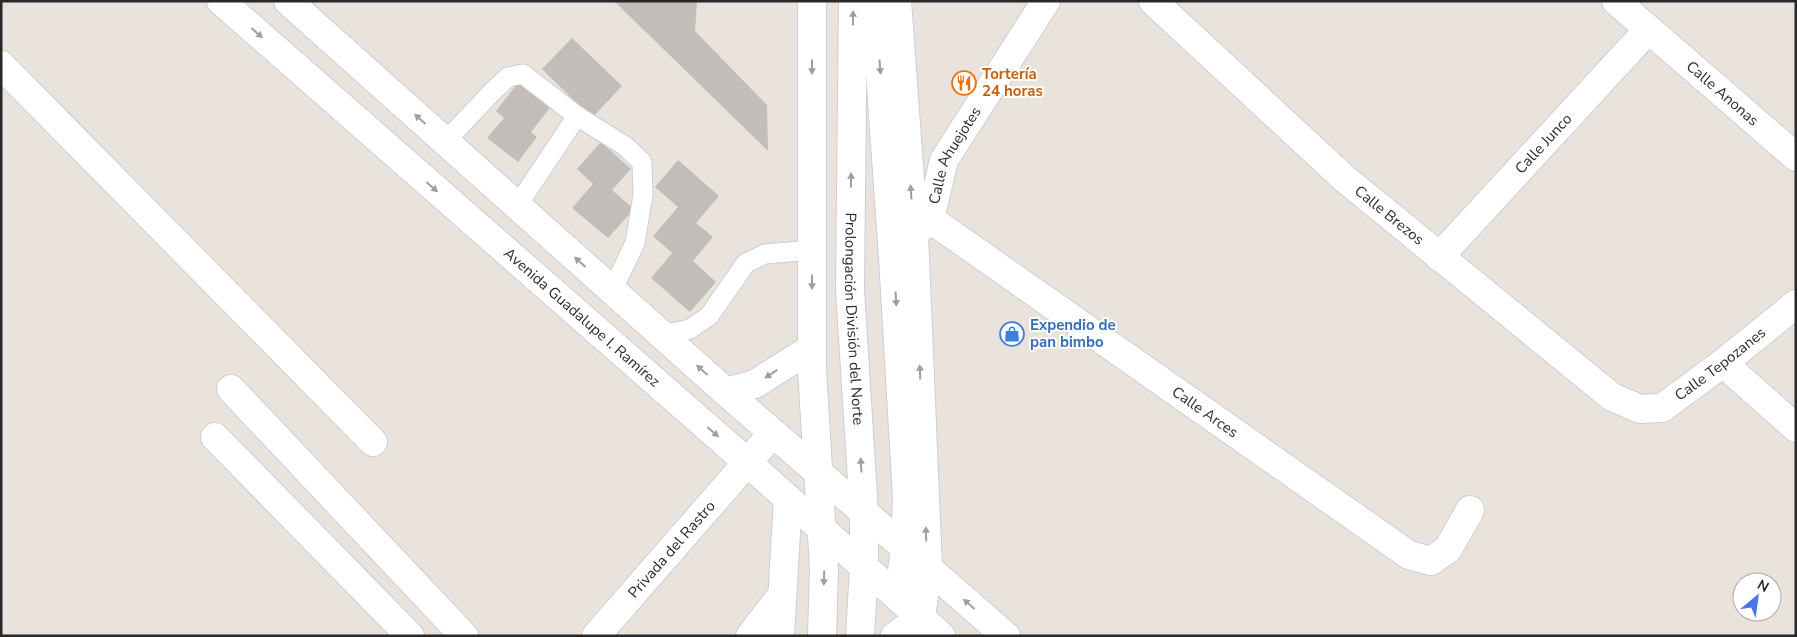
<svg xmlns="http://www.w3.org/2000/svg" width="1797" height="637" viewBox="0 0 1797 637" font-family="'Nunito Sans',sans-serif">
<rect width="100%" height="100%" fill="#eae3dc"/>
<!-- building -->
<g fill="#c2bdb8">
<path d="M614 1H697L695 31 767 105 768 151Z"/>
<path d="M572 38 622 86 592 118 542 69Z"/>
<path d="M520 80 552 105 531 132 537 137 518 162 487 138 504 118 496 111Z"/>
<path d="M601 142 631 169 612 190 634 209 608 238 572 208 593 184 577 169Z"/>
<path d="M678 160 719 196 696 223 713 237 693 261 716 282 690 312 651 278 672 253 653 236 678 207 655 187Z"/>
</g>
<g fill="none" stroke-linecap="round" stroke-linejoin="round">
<!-- lane casing -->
<g stroke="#caced9" stroke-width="21">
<g id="lane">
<path d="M445 142 492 92 508 77 523 74 577 116 625 146 642 162 643 195 635 243 612 291"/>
<path d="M517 206 577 116"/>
<path d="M662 335 690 329 709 316 746 263 765 254 812 250"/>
</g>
</g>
<!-- street casing -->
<g stroke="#caced9" stroke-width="30">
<g id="street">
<path id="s1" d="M1153 1 1345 179 1612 397 1640 409 1662 408 1723 363 1796 304"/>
<path id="s2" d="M1616 1 1796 157"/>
<path d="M1 65 373 442"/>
<path id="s3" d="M930 219 1409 555 1431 561 1448 549 1470 510"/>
<path id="s4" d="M916 232 930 219 944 160 1046 1"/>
<path id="s5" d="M1439 257 1648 30"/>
<path d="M1723 363 1796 428"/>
<path d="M231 389 464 636"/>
<path d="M215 437 410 636"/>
<path id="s6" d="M596 636 773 433"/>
<path d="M750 636 781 596"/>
<path d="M780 636 788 499"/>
</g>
</g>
<!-- secondary casing -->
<g stroke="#caced9" stroke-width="30">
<g id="secondary">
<path id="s7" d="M221 1 747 462 941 636"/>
<path d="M288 1 726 392 1006 636"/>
<path d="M812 1V369L824 569 822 636"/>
<path id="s8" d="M853 1 850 290 864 512V567L860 636"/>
<path d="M875 1 893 257 907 498 905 547 899 597"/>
<path d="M726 392 755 384 812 348"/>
<path d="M895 636 921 617 928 567 914 234 897 1"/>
</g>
</g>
<!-- lane -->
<use href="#lane" stroke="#fff" stroke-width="19"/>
<!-- street -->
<use href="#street" stroke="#fff" stroke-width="28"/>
<!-- secondary -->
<use href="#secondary" stroke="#fff" stroke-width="28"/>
</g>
<!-- one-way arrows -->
<defs><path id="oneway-solid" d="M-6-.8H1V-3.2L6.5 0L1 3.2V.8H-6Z" transform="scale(1.25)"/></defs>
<g fill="#9f9f9f">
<use href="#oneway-solid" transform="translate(853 18) rotate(-89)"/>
<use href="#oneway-solid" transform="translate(257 33) rotate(41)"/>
<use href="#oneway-solid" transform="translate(812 67) rotate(90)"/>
<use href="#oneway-solid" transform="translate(880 67) rotate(86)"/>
<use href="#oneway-solid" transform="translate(420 119) rotate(-138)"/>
<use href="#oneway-solid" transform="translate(851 180) rotate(-89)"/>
<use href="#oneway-solid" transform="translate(432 187) rotate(41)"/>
<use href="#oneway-solid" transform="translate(911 192) rotate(-94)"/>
<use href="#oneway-solid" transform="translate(580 262) rotate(-138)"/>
<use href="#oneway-solid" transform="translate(812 282) rotate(90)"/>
<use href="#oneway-solid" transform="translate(896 299) rotate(87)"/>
<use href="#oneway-solid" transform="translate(702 370) rotate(-138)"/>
<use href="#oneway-solid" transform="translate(920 372) rotate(-92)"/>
<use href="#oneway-solid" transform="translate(771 374) rotate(147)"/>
<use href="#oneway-solid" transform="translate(713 432) rotate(41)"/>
<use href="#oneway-solid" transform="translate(861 465) rotate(-94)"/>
<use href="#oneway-solid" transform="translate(926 534) rotate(-92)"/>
<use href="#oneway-solid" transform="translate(824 578) rotate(92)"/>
<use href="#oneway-solid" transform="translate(969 604) rotate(-139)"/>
</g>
<!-- icons -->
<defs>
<g id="restaurant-ring" transform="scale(1.25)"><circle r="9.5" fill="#fff" stroke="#e8710a" stroke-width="1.5"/><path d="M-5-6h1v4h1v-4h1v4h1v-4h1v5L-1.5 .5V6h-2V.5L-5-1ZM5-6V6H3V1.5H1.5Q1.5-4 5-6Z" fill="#e8710a"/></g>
<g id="shop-ring" transform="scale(1.25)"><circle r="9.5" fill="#fff" stroke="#3f7fe0" stroke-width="1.5"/><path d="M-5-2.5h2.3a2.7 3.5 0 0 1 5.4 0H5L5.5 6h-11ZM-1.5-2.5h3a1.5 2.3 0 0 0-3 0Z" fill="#3f7fe0"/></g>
</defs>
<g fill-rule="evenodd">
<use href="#restaurant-ring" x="964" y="83"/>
<use href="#shop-ring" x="1012" y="334"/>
</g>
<g text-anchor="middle" stroke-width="4" stroke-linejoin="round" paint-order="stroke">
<!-- food labels -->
<g font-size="15" font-weight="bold" fill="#c56008" stroke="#fff" text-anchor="start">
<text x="982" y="79">Tortería<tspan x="982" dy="17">24 horas</tspan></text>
</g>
<!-- street labels -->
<g font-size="15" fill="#292929" stroke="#fff">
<text dy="5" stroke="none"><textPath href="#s2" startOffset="141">Calle Anonas</textPath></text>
<text dy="5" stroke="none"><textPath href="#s5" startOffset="154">Calle Junco</textPath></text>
<text dy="5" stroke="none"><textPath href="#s4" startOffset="88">Calle Ahuejotes</textPath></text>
<text dy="5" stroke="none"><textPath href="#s1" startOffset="319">Calle Brezos</textPath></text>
<text dy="5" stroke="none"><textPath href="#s7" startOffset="480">Avenida Guadalupe I. Ramírez</textPath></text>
<text dy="5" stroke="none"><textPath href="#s8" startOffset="318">Prolongación División del Norte</textPath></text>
<text dy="5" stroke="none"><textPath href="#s1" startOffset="732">Calle Tepozanes</textPath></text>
<text dy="5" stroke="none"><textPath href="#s3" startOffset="336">Calle Arces</textPath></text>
<text dy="5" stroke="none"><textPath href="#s6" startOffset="115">Privada del Rastro</textPath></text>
</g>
<!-- shop labels -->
<g font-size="15" font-weight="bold" fill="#366cbe" stroke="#fff" text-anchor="start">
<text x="1030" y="330">Expendio de<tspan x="1030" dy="17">pan bimbo</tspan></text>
</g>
</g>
<!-- border -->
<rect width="1797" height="637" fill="none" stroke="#292929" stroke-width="5"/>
<!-- north arrow -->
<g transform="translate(1757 597) rotate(29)"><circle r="24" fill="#ffffff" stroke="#a9a9a9"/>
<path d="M0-4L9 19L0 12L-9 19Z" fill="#4a75e8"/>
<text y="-8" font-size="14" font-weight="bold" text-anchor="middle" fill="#292929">N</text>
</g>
</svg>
